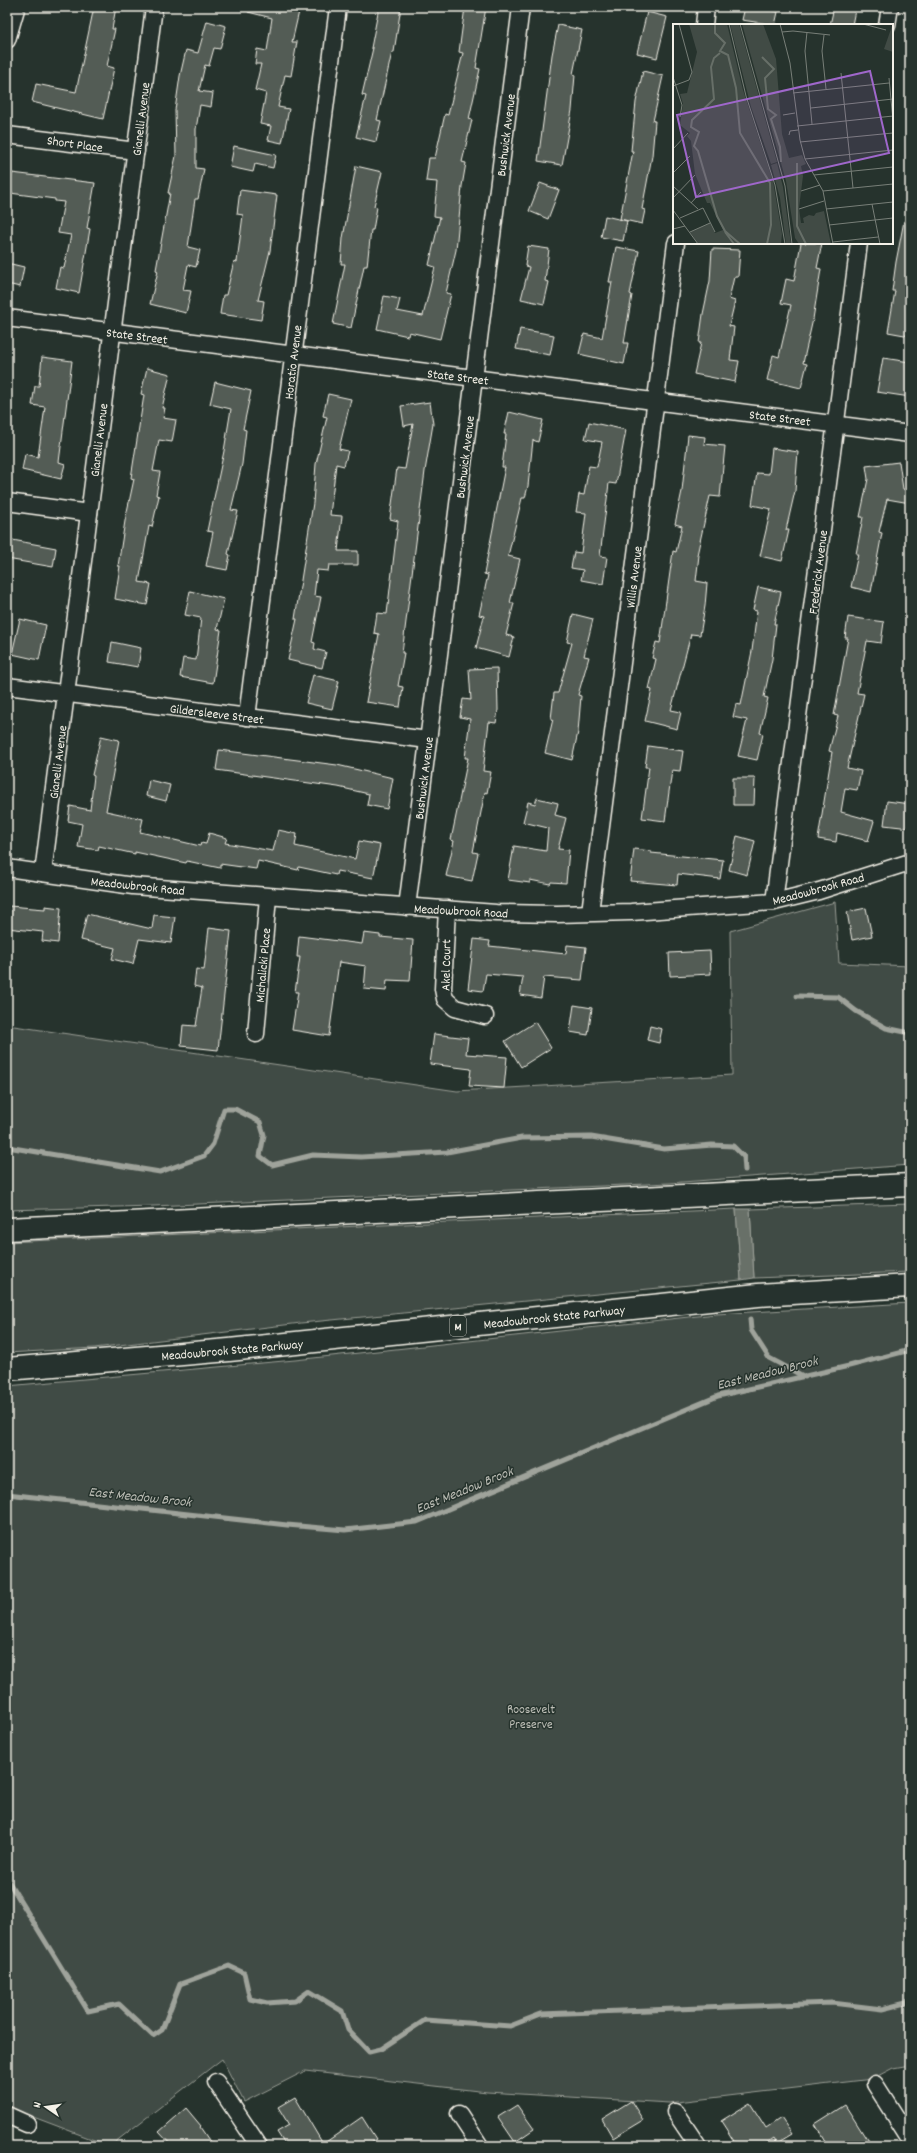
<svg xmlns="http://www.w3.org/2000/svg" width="917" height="2153" viewBox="0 0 917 2153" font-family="Dekko,sans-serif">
<rect width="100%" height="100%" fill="#26332d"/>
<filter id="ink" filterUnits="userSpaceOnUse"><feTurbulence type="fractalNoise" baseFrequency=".025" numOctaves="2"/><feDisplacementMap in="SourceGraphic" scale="8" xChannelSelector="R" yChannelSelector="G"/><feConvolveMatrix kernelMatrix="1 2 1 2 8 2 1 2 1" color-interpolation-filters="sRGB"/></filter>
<g filter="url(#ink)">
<!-- green -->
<g fill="#414b45" stroke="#9a9e96">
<path d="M835 902 839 963 910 966V1165L669 1183 153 1206 7 1210V1025L457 1091 732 1075 730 931Z"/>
<path d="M910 1204V1272L754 1278 750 1209Z"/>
<path d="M736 1209 741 1280 301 1323 94 1348 7 1353V1242Z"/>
<path d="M910 1303V2065L893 2068 872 2079 669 2103 487 2092 305 2071 244 2102 222 2059 110 2146 7 2107V1386L295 1360 716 1314Z"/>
</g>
<!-- water -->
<path fill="#676f68" stroke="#9fa39b" d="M736 1209H750L754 1278 741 1280Z"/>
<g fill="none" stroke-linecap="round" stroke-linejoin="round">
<!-- stream -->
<g stroke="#9fa39b" stroke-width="5">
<path d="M797 996 838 997 856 1011 886 1028 910 1033"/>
<path d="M7 1147 160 1172 204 1156 213 1144 224 1109H235L260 1122 264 1135 260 1156 272 1165 313 1155 361 1157 447 1152 522 1138 591 1137 664 1149 712 1145 733 1146 744 1157 745 1170"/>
<path d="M750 1319 751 1330 769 1358 805 1377"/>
<path d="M7 1494 287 1525 345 1530 417 1522 718 1396 849 1366 910 1350"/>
<path d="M7 1879 88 2011 119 2004 153 2036 162 2030 180 1984 229 1966 244 1973 250 1999 267 2003 295 2001 309 1991 342 2011 348 2030 369 2052 381 2049 425 2020 510 2026 541 2014 832 2003 882 2009 910 2002"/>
</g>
</g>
<!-- building -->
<g fill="#525c55" stroke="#f4f1e8">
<path d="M94 7H116L112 29H115L107 66 114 68 103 119 32 102 36 84 76 92Z"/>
<path d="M248 7H300L292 42H297L291 76 285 75 278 107 289 109 282 143 268 140 271 126 260 124 266 93 255 90 261 64H255L257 49 267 51 272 18 248 12Z"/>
<path d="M379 7H401L394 52H392L377 120 381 121 376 142 356 137 366 96 362 95 373 48H371Z"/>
<path d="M465 7H486L476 68 480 69 469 119 472 120 462 162 466 163 462 186 456 250 446 293 451 294 440 339 409 332 408 336 377 329 384 296 400 299 397 311 423 316 435 267 429 265 440 217 434 216 437 182 426 181 429 158H435L445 114 448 115 463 53 459 52Z"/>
<path d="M745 7H769V10L778 12 775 25 742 20Z"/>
<path d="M834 7 855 10 852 25H830Z"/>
<path d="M647 12 667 17 657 58 637 53Z"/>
<path d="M207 21 226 26 220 49 214 48 209 66 205 65 199 91 213 93 211 107 200 105 196 129V168L204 169 198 199H195L188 247 200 250 196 267 188 265 183 290 191 291 186 313 150 304 158 271 156 270 170 193H168L176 156 175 110 180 76 186 50 198 53Z"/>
<path d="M558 25 582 30 573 74 575 75 572 110 562 165 538 161 552 55Z"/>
<path d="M643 71 663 76 653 121H655L652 156 642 209 645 210 642 224 620 219 633 151H631L636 102Z"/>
<path d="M234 146 276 155 273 168 255 164 253 172 230 167Z"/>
<path d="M356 166 382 172 374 206 377 207 373 230H371L367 266H364L351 328 333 324 345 264H341L343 238Z"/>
<path d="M12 173 95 183 87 228 90 229 79 293 56 288 60 267 64 268 71 235 58 233 64 202 55 201V199L10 193Z"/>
<path d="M540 183 559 190 548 219 529 211Z"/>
<path d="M240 190 277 195 270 251 258 300 264 301 261 320 220 314 223 295H226L234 261 237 262 243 215 237 214Z"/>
<path d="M605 216 627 221 623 241 601 237Z"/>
<path d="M904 221 910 222V336L888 332 895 291H892L896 262Z"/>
<path d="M801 243H822L817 268 821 269 813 319 803 363 807 364 801 388 767 380 773 355 779 357 791 305 781 303 786 279 794 281Z"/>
<path d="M528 246 549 249 545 281 549 282 544 304 521 299 529 267 525 266Z"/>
<path d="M616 247 639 251 630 294 632 295 624 343H628L624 364 579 354 584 334 602 338 612 282H609Z"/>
<path d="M712 249 740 250 738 277H734L729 299 735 301 729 326 734 327 730 360 739 361 735 382 694 374 701 343H699L703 314 710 281Z"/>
<path d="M7 263 24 267 20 287 7 284Z"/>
<path d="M520 329 554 335 550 355 516 349Z"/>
<path d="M42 357 72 361 59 462 65 464 61 479 22 470 25 454 38 457 45 407 32 405 35 386H39Z"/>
<path d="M883 358 910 362V397L877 392Z"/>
<path d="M147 368 170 374 162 408H165L163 418 176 420 172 442 159 440 153 471 160 472 156 495 159 496 152 527 149 526 139 582 151 584 147 605 115 599 120 566H118L125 521 134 479 131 478 144 395 141 394Z"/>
<path d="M215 382 251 391 243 429 246 430 242 464 231 510 238 511 228 554 230 555 227 570 206 566 213 532 207 531 224 451 231 409 210 404Z"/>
<path d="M328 394 351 399 339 449 348 451 344 466 336 464 330 515 342 516 338 551H358V565H329L328 571 317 570 314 596 321 597 312 642 315 643 314 649 326 652 322 668 288 660 297 619H295L313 503 316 464 327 417 323 416Z"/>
<path d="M430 402 433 424 425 471 402 653H404L398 686 403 687 400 707 366 702 379 634 374 633 377 613 387 614 398 521 390 519 397 468 405 469 413 424 404 426 401 406Z"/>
<path d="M509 412 543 420 538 442 533 440 528 486 525 498H522L508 556 520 559 510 603H514L506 635 514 637 509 657 476 648 484 616 479 615 488 575 484 574 505 467H502L506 434H504Z"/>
<path d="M589 422 626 430 616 484 609 483 600 556 607 557 603 584 581 580 583 570 571 568 574 552 581 553 586 513 576 512 579 494 584 495 589 466 597 467 602 442 585 439Z"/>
<path d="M688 435 705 437 704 444 725 446 720 497 710 496 697 555H699L696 581 707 583 705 606 700 635 691 634 671 710 681 712 677 729 645 721 652 690 649 689 656 659 652 658 656 642 660 643 673 551 676 552 682 526 675 524 682 491Z"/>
<path d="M772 448 798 452 795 491 786 530H789L782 561 760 556 771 509 752 505 757 473 769 474Z"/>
<path d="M899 462 903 489 910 491V503L887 499 879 532 882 533 871 592 851 587 858 554H856L863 517H860L868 479 866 466Z"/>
<path d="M7 539 56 548 53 567 7 559Z"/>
<path d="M758 587 781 592 774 624H776L772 659 764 697 768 698 760 733 763 734 757 760 738 756 747 720 733 717 736 704 741 705 752 651 757 611 753 610Z"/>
<path d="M190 591 224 599 217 629 221 630 213 683 180 677 183 658 196 660 201 618 185 615Z"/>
<path d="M573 614 593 619 584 656 589 657 578 695 581 696 578 732 572 760 545 753 553 719H551L554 693H558L572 643 567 642Z"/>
<path d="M848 617 884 622 881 643 867 641 857 693 864 694 847 768 861 771 857 790 845 788 841 812 874 821 868 841 837 833 836 842 818 839 832 752 829 751 838 716 834 715 848 638H845Z"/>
<path d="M20 619 46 625 39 660 12 654Z"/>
<path d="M112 642 141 648 138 667 109 662Z"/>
<path d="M497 668 498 710 496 723 489 722 483 771 491 772 487 793 485 792 473 852 478 853 472 881 446 876 454 841 451 840 468 758H465L470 719 460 717 463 699 471 700 469 669Z"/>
<path d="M313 675 339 681 332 709 306 703Z"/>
<path d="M101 736 119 740 106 811 143 819 140 832 200 846 201 843 206 844 209 833 227 838 225 843 273 851 278 830 297 834 295 846 355 859 359 841 380 845 373 878 337 871 336 875 299 867 298 870 258 861 256 869 220 864V868L187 861 186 863 135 852V854L99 846 98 850 78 847 82 824 68 821 70 806 90 810 94 776 92 775Z"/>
<path d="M648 746 683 751 680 771 672 770 665 821 642 818 649 767H645Z"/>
<path d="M219 750 337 765 393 778 387 809 367 805 369 794 338 787 216 770Z"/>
<path d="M733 778H755L754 805H733Z"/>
<path d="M149 780 170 785 166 801 146 796Z"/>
<path d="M537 798 558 803 555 815 566 818 558 849 569 850 566 883 551 882 550 884 530 880V883L508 880 514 846 546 851 548 828 523 822 528 802 535 804Z"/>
<path d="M887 801 910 804V828L884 825Z"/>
<path d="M737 836 755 841 747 875 729 870Z"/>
<path d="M634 849 651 851V853L723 860 720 879 678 874 677 885 630 881Z"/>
<path d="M9 906 45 909V906L61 908 58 943 42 941 43 932 7 928Z"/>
<path d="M866 908 872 936 852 940 847 912Z"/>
<path d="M87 914 152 929 154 915 175 917 171 943 139 939 133 964 112 959 115 948 81 940Z"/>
<path d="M209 928 231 931 218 1050 181 1046 183 1025 196 1026 202 988 194 986 196 969 204 970Z"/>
<path d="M364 933 380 935V937L413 940 410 981 387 980 386 991 364 989 366 966 339 962 329 1036 292 1030 298 992H295L300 957H297L299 936 362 944Z"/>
<path d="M474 939 490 941 489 946 566 954 567 945 586 947 582 980 544 977 541 998 520 995 523 977 486 974 483 991 468 989Z"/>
<path d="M710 951 711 974 670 976 669 953Z"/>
<path d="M574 1005 592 1008 588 1035 570 1032Z"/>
<path d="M535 1022 551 1048 521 1067 505 1041Z"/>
<path d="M650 1026 662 1029 659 1043 647 1040Z"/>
<path d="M434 1034 468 1038 466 1054 507 1057 504 1088 469 1086 471 1069 430 1064Z"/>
<path d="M295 2097 323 2144 362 2117 376 2139 366 2146H286L277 2132 289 2125 278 2107Z"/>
<path d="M631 2101 643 2120 613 2138 602 2119Z"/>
<path d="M750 2103 766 2128 781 2118 792 2134 777 2143 774 2138 762 2146H737L721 2121Z"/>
<path d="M517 2105 534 2129 515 2142 498 2117Z"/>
<path d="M845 2105 871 2146H828L815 2124Z"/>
<path d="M186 2108 201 2126 200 2127 213 2146H172L159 2132Z"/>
</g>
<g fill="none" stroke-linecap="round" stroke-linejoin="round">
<!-- minor casing -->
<g stroke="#f4f1e8" stroke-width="19">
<g id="minor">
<path d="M704 25 706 7"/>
<path d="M887 25 890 7"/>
<path d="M7 40 16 9"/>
<path d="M7 135 136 151"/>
<path d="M7 318 910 434"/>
<path d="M7 502 89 513"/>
<path d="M7 686 428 740"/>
<path d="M247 717 338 7"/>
<path d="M7 868 133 886 496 913 557 914 631 912 774 902 819 891 910 862"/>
<path d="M43 873 154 7"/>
<path d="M774 902 859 243"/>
<path d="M407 907 521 7"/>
<path d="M447 909 443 989 445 999 455 1008 485 1016"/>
<path d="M590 912 676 243"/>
<path d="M256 1034 268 897"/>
<path d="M216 2082 259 2146"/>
<path d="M875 2084 910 2139"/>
<path d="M675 2112 698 2146"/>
<path d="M459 2114 480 2146"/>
<path d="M7 2115 27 2124"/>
</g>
</g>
<!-- highway casing -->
<g stroke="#f4f1e8" stroke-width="25">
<g id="highway">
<path d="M7 1229 910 1185"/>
<path d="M7 1369 229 1350 758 1295 910 1286"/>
</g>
</g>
<!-- minor -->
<use href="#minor" stroke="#26332d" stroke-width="16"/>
<!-- highway -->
<use href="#highway" stroke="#26332d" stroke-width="22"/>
</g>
</g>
<g text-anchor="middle" stroke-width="3" stroke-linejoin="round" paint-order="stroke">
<!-- shield labels -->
<rect fill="#26332d" stroke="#b6b8b0" stroke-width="1" x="450" y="1316" width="16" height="20" rx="3"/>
<g font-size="12" font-weight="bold" fill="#f4f1e8">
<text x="458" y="1330">M</text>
</g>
<!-- street labels -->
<g font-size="13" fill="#f4f1e8" stroke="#26332d">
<text transform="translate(140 119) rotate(-83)" y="5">Gianelli Avenue</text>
<text transform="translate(505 135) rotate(-83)" y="5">Bushwick Avenue</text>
<text transform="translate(75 143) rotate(8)" y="5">Short Place</text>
<text transform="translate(137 335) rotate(7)" y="5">State Street</text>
<text transform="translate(292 362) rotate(-83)" y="5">Horatio Avenue</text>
<text transform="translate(458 376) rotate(7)" y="5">State Street</text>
<text transform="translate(780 417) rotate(7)" y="5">State Street</text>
<text transform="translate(98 440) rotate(-83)" y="5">Gianelli Avenue</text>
<text transform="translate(464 457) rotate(-83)" y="5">Bushwick Avenue</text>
<text transform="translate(817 572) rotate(-83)" y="5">Frederick Avenue</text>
<text transform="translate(633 577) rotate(-83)" y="5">Willis Avenue</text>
<text transform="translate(217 713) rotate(7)" y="5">Gildersleeve Street</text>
<text transform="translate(57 762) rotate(-83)" y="5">Gianelli Avenue</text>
<text transform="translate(423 778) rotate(-83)" y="5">Bushwick Avenue</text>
<text transform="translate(138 885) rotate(6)" y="5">Meadowbrook Road</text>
<text transform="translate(818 888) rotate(-15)" y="5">Meadowbrook Road</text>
<text transform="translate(461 910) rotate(3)" y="5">Meadowbrook Road</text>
<text transform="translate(262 965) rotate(-85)" y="5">Michalicki Place</text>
<text transform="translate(445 965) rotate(-89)" y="5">Akel Court</text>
<text transform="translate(554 1316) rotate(-6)" y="5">Meadowbrook State Parkway</text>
<text transform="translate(232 1349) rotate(-5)" y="5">Meadowbrook State Parkway</text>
</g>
<!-- park labels -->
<g font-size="13" fill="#bebfb7" stroke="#26332d">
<text x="531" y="1713">Roosevelt<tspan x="531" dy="15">Preserve</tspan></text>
</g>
<!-- water labels -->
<g font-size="14" font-style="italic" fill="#bcbdb5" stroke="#26332d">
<text transform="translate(767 1372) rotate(-14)" y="5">East Meadow Brook</text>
<text transform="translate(464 1489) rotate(-22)" y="5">East Meadow Brook</text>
<text transform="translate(140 1496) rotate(6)" y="5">East Meadow Brook</text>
</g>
</g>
<!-- overview -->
<g transform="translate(673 24)">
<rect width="220" height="220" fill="#26332d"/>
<path d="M16 0H54L70 66 100 157 109 210 108 220H25L17 208 37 199 42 209 50 206 37 179H34L22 150 18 117 14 112 17 109 7 101 10 80 7 70 14 69 24 28ZM57 0H66L104 138 98 140 78 83ZM69 0H90L103 35 109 110 116 134 129 131 133 140 128 142 130 152 126 184 128 199H131L130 194 136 191 141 192 143 189 151 187 158 220H126L122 214 113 157ZM219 2 220 3V28L211 25ZM104 139 110 163 118 220H113L107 174 98 141Z" fill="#414b45"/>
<path fill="none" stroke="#676f68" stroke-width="2" d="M42 0V9L52 19 47 27 55 31 63 64 67 109 97 159 98 201 94 220M47 29 41 34 38 43 41 75 19 96 18 103 26 108 21 122 25 127 44 192 52 207 67 220M89 33 101 45 92 54 95 85 103 91 98 95 107 123 108 138M124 139V202L133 220M52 208 61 220"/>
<path fill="none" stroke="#787f78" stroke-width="1" d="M56 0 73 72 102 161 112 220M67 0 112 162 119 220M107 0 117 39 127 116 132 135 150 167 160 220M190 0 213 6M109 8 120 7 157 11M134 8 132 27 139 100M151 11 149 27 153 65M168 49 180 164M0 53 9 81 7 93M216 54 220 97M0 62 16 56 19 48 6 0M120 69 216 59M138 84 220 75M110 91 122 89M124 102 220 92M116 111 117 107 125 106M127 118 220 109M0 125 15 109M132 135 220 126M0 149 17 132M141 151 220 143M0 162 25 185M128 167 147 161M150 167 220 160M0 174 22 151M18 179 28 168M199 180 207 220M126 185 151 177M153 185 220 178M0 186 25 220M7 194 30 184 42 208M156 201 220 194M0 205 12 202M17 208 37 199M160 218 205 213"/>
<path fill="#9f67cb" fill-opacity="0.15" stroke="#9f67cb" stroke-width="2" d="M197 47 216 129 23 173 4 91Z"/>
<rect width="220" height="220" fill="none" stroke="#f4f1e8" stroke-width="2"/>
</g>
<!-- margin -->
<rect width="917" height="2153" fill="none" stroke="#26332d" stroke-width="24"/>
<rect x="12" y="12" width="893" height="2129" fill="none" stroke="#f4f1e8" stroke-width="1.5" filter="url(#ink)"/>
<!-- north arrow -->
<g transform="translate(46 2107) rotate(283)" stroke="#26332d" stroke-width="3" paint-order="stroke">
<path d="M0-3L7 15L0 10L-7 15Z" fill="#f4f1e8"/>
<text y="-6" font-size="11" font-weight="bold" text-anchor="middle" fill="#f4f1e8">N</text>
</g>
</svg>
